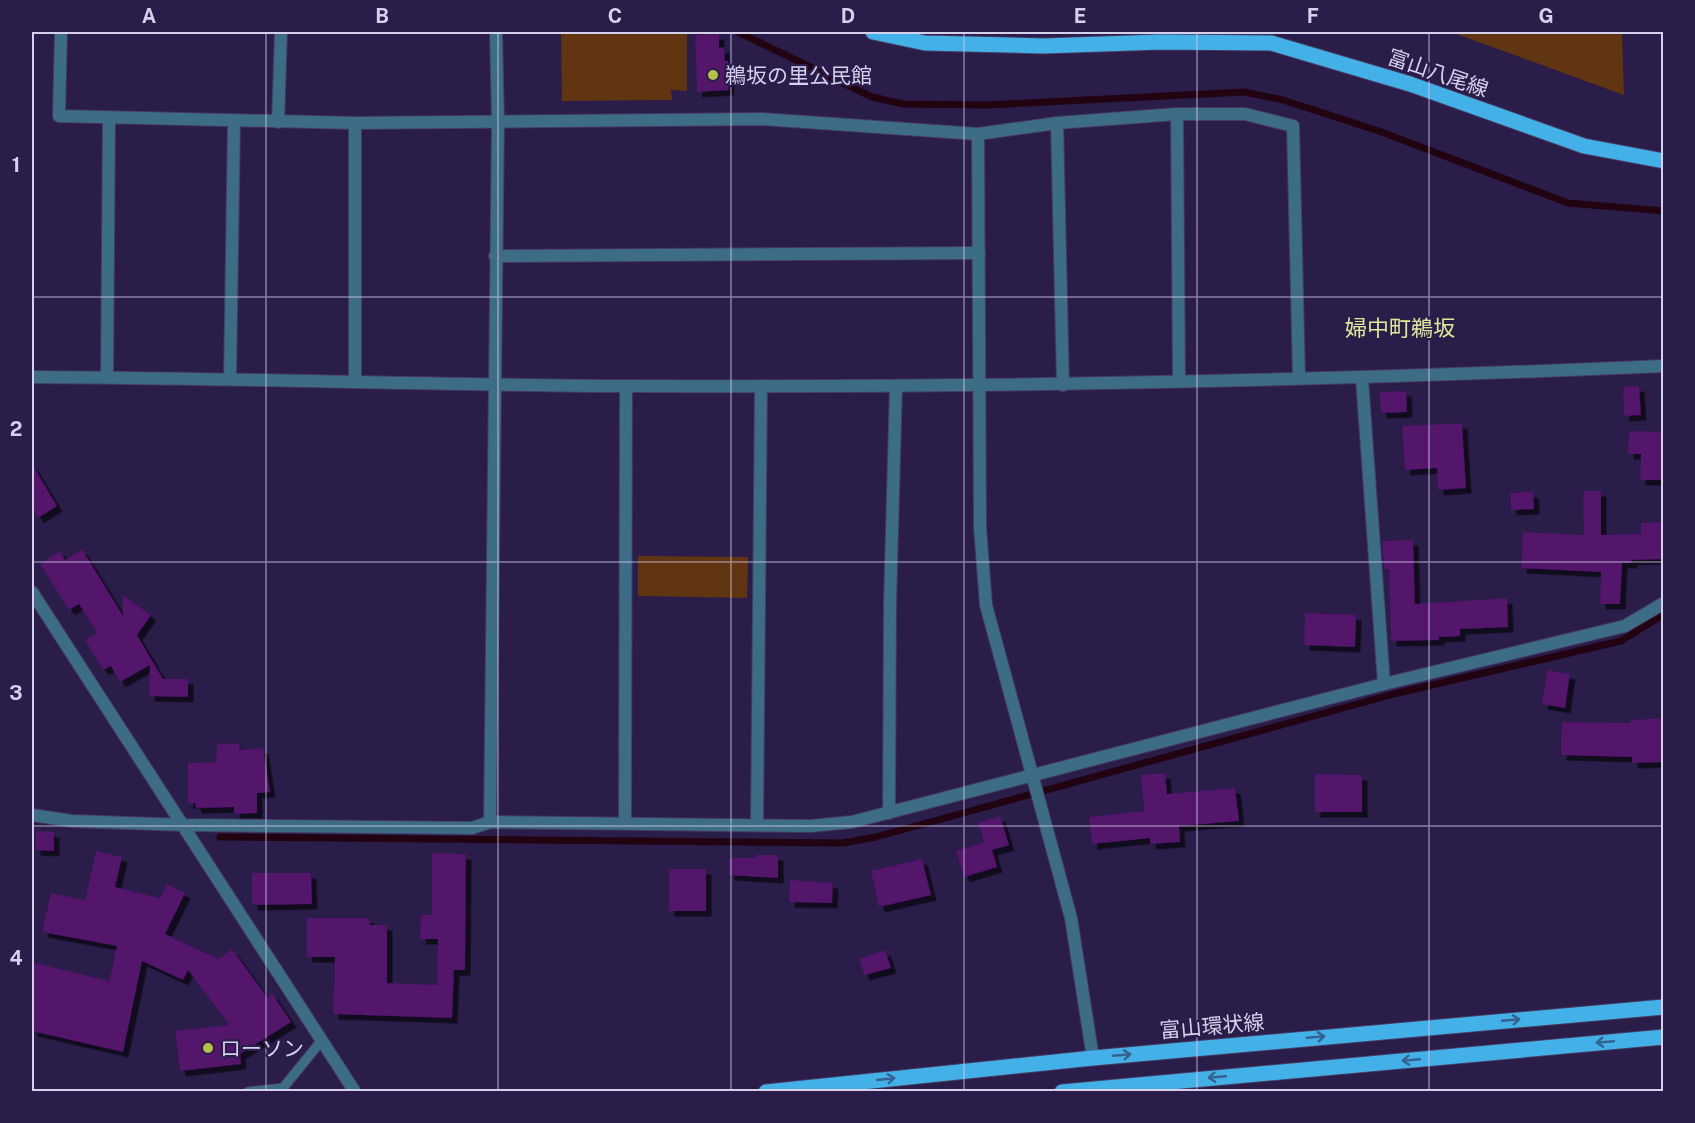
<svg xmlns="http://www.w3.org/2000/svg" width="1695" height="1123" font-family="'Public Sans','Noto Sans JP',sans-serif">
  <defs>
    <filter id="shadow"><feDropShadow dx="5.5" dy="5.5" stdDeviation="0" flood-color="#0009"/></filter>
  </defs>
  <rect width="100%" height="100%" fill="#2a1d49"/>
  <!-- green -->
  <g fill="#613412">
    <polygon points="561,32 687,32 687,91 671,90 672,100 562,101"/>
    <polygon points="1451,32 1622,32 1624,95"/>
    <polygon points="638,556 748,557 747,598 638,596"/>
  </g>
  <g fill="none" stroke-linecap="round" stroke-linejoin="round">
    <!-- stream -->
    <g stroke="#220312" stroke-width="7">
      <polyline points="738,32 872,97 903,104 987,105 1244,92 1283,100 1379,131 1568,203 1664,211"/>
      <polyline points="220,837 843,843 876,837 1394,694 1621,641 1664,614"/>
    </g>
  </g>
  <!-- building -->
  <g fill="#52126b" filter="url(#shadow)">
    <polygon points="719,34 719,48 724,47 725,61 728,61 729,90 697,92 695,35"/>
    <polygon points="1639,386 1641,415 1624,416 1623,387"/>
    <polygon points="1406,391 1407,412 1381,413 1379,392"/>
    <polygon points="1462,423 1466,488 1438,490 1437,468 1405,470 1402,426"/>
    <polygon points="1629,431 1664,432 1664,480 1640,480 1641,454 1628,454"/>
    <polygon points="32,464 57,506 38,518 32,507"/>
    <polygon points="1583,491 1601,491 1601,535 1641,534 1641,523 1664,522 1664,559 1631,560 1632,563 1622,563 1620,604 1600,604 1601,572 1521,568 1523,532 1584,535"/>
    <polygon points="1533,492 1534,509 1511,510 1510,493"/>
    <polygon points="1413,540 1415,604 1507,598 1508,627 1460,629 1460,636 1439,637 1439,640 1391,641 1389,569 1384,569 1382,541"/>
    <polygon points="82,549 123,616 123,595 151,615 137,635 163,679 188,679 188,697 149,696 150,665 120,682 111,666 103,670 85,640 97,633 79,604 69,610 40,564 60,551 65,560"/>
    <polygon points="1305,613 1356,615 1355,647 1304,645"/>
    <polygon points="1547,670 1570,674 1565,708 1542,704"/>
    <polygon points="1664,718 1664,762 1632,763 1632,757 1561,755 1562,722 1631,723 1630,720"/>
    <polygon points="217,743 240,744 239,750 263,748 270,792 257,793 257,813 234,814 234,807 196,808 195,803 188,803 188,763 216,762"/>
    <polygon points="1165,773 1167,794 1235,788 1239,821 1179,826 1180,842 1150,844 1150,838 1092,844 1089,817 1144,811 1141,775"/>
    <polygon points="1315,774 1362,775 1362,812 1315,812"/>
    <polygon points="1000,816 1009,845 992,850 997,867 964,877 956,851 984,842 978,823"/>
    <polygon points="36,831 54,832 54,851 35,850"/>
    <polygon points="96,851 122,857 115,887 160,898 167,884 185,893 165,934 218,959 232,949 267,997 272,993 291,1022 240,1054 241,1064 180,1071 175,1031 229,1025 188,970 183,980 142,961 123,1052 32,1031 32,962 109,981 117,946 42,932 51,893 85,900"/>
    <polygon points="432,853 466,854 465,970 454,970 452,1018 333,1014 335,957 307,957 307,918 369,918 370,925 387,925 387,983 437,985 438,939 420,939 421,915 432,915"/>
    <polygon points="756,855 778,855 778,878 729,875 729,858 756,858"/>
    <polygon points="922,859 931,895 879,907 871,871"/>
    <rect x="669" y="869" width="37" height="42"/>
    <polygon points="252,873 311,873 312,904 252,905"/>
    <polygon points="790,880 833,883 832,903 789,902"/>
    <polygon points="885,950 891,968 864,975 859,959"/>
  </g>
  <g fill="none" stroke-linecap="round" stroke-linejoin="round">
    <defs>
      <polyline id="service" points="248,1092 283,1088 322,1040"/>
      <g id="minor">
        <polyline points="61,32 59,116 355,123 762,119 978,134 1057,123 1177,114 1245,114 1293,126 1299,377"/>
        <polyline points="1177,114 1179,381"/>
        <polyline points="278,122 281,32"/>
        <polyline points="355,123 355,380"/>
        <polyline points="1057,123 1063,385"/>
        <polyline points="978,134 980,527 986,605 1071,918 1093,1058"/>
        <polyline points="495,256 979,253"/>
        <path d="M32 377C231 378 431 385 630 386 975 388 1319 381 1664 366"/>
        <polyline points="107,377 109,118"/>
        <polyline points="230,379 234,122"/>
        <polyline points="1362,379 1384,684"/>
        <polyline points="889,813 890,603 896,386"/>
        <polyline points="32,815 72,821 185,825 472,828 490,822 810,826 852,822 1384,684 1625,626 1664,603"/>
        <polyline points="490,822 498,121 496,32"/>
        <polyline points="625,823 626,386"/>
        <polyline points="757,825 761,386"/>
      </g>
      <polyline id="tertiary" points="32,592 355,1092"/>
      <g id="primary">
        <polyline points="873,32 925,43 1043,46 1161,42 1271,43 1410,84 1584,146 1664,161"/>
        <polyline points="766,1092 1093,1058 1664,1007"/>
        <polyline points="1062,1092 1664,1037"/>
      </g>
    </defs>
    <!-- service casing -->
    <use href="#service" stroke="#453a63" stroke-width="11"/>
    <!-- minor casing -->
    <use href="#minor" stroke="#453a63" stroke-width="14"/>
    <!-- tertiary casing -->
    <use href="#tertiary" stroke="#453a63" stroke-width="14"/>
    <!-- primary casing -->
    <use href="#primary" stroke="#453a63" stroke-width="17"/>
    <!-- service -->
    <use href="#service" stroke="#3d6c86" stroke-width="9"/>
    <!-- minor -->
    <use href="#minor" stroke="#3d6c86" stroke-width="12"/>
    <!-- tertiary -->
    <use href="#tertiary" stroke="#3d6c86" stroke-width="12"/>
    <!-- primary -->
    <use href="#primary" stroke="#43b1e7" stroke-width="15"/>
  </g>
  <!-- one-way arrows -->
  <defs><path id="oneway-shaft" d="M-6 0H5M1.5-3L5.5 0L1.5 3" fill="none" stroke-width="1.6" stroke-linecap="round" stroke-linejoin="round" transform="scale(1.5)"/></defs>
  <g stroke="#356090">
    <use href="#oneway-shaft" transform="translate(1511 1020) rotate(-5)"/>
    <use href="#oneway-shaft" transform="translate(1316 1037) rotate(-5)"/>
    <use href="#oneway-shaft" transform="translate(1605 1042) rotate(175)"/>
    <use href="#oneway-shaft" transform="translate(1122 1055) rotate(-5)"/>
    <use href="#oneway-shaft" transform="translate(1411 1060) rotate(175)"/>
    <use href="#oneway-shaft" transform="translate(1217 1077) rotate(175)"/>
    <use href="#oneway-shaft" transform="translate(886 1079) rotate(-6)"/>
  </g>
  <!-- grid -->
  <path fill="none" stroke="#d5d0ed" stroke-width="1.5" stroke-opacity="0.55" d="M266 32V1092M498 32V1092M731 32V1092M964 32V1092M1197 32V1092M1429 32V1092M32 297H1664M32 562H1664M32 826H1664"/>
  <!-- markers -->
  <g fill="#b7c148" stroke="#2a1d49" stroke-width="2">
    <circle cx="713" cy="75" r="6"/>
    <circle cx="208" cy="1048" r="6"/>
  </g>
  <g text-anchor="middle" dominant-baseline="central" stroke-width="4.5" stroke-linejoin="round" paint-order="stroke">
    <!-- street labels -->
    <g font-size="21" fill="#d5d0ed" stroke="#2a1d49">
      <text transform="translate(1438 73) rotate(19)">富山八尾線</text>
      <text transform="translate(1212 1026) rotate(-5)">富山環状線</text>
    </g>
    <!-- poi labels -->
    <g font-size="21" fill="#d5d0ed" stroke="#2a1d49" text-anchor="start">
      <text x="725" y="75">鵜坂の里公民館</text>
      <text x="220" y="1048">ローソン</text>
    </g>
    <!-- neighbourhood labels -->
    <g font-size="22" fill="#dee89a" stroke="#2a1d49">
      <text x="1400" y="328">婦中町鵜坂</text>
    </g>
  </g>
  <!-- border -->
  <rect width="1695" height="1123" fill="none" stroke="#2a1d49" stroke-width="66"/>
  <rect x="33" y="33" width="1629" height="1057" fill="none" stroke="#d5d0ed" stroke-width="2"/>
  <g font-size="20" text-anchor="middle" font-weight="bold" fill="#d5d0ed">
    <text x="149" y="23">A</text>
    <text x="382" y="23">B</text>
    <text x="615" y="23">C</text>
    <text x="848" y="23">D</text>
    <text x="1080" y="23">E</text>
    <text x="1313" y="23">F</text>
    <text x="1546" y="23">G</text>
    <text x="16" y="172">1</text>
    <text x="16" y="436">2</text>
    <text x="16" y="700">3</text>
    <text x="16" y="965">4</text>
  </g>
</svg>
